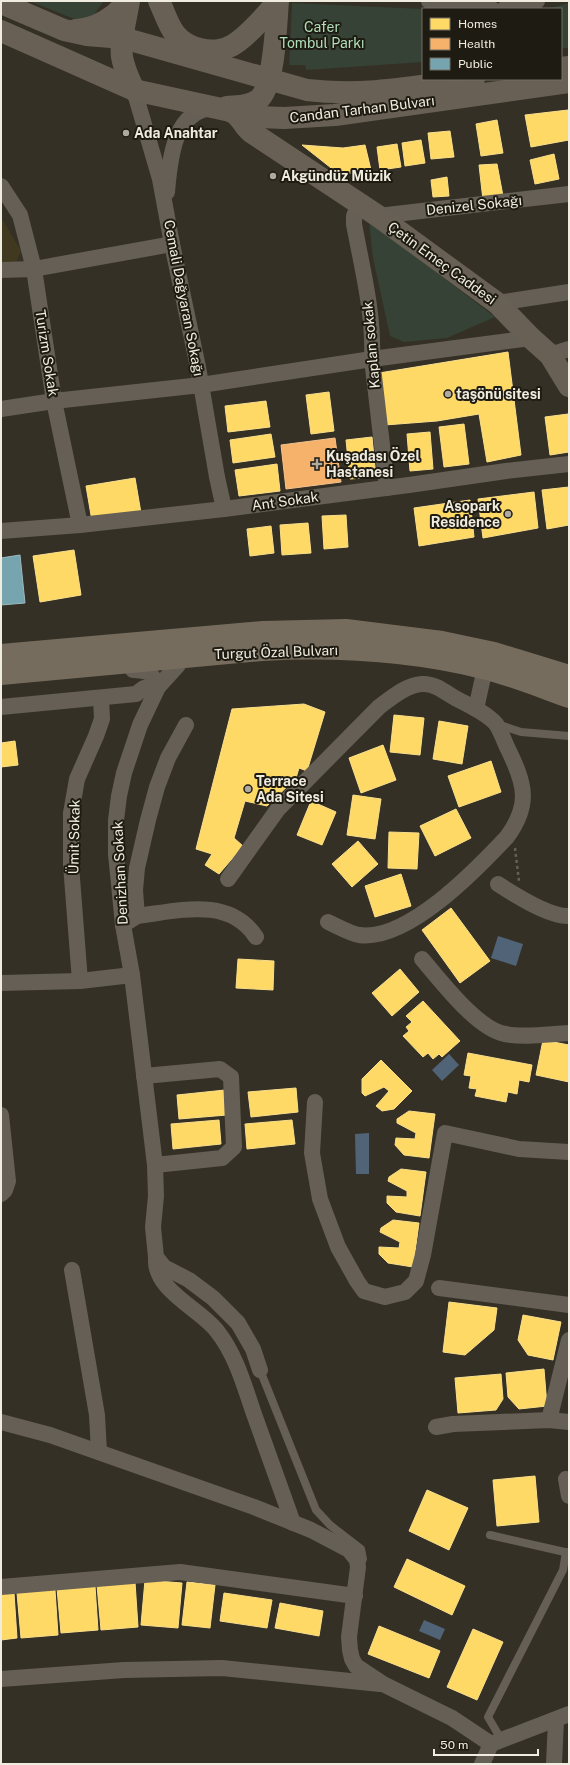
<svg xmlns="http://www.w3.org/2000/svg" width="570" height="1765" font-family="'Public Sans',sans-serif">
  <rect width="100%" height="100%" fill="#343025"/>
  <!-- built -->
  <polygon fill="#40381f" points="1,217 21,251 16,263 1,264"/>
  <!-- green -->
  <g fill="#354235">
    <polygon points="29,1 104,1 87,24"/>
    <polygon points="292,3 423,9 423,62 306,70 305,65 289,65"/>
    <polygon points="569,3 569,48 561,48 561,9 547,9"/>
    <polygon points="369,221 495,317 447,338 404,342 390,336 373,258"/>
  </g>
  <!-- water -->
  <g fill="#516376">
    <polygon points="498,936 523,944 516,966 491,958"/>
    <polygon points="449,1054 459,1065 442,1081 432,1070"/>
    <polygon points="369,1133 369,1174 356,1174 355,1134"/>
    <polygon points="424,1620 445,1629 440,1640 419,1631"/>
  </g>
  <!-- homes -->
  <g fill="#ffd966" stroke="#fadf8b">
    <polygon points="568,110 569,140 531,147 525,115"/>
    <polygon points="497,120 503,153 481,156 476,124"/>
    <polygon points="450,131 454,157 431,159 428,133"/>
    <polygon points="421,140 425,163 405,166 402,143"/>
    <polygon points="397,144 401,167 380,170 377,147"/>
    <polygon points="302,145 343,148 365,145 371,170 340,175"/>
    <polygon points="554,154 559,179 535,184 530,160"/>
    <polygon points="497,164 503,196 483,200 479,165"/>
    <polygon points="447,177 449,196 433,197 431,180"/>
    <polygon points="508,352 521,455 487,462 479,414 437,421 385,425 379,373"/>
    <polygon points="329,392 334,431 311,434 306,395"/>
    <polygon points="266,401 270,427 228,432 225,406"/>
    <polygon points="568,414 569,452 550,455 545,417"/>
    <polygon points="464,424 469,464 444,467 439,427"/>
    <polygon points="430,432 433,469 410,471 407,434"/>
    <polygon points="271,434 275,457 233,463 230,440"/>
    <polygon points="372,437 376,477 350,479 346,440"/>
    <polygon points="277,464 280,491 239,496 235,470"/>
    <polygon points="135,478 141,513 92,521 86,486"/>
    <polygon points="569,487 569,525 547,529 542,490"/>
    <polygon points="534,492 538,528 483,538 478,499"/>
    <polygon points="470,500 474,537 419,546 414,508"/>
    <polygon points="346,515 348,547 324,549 322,516"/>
    <polygon points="308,523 311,553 282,555 280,525"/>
    <polygon points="271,526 274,553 250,556 247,529"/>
    <polygon points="74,550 81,595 40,602 33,556"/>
    <polygon points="304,704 325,712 307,771 299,768 296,778 267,806 245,801 234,838 243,846 219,874 205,865 212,854 196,849 232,709"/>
    <polygon points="394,715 424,718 420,755 390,752"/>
    <polygon points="439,721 468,726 462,764 433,759"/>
    <polygon points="15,741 18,765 1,767 1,743"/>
    <polygon points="383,745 396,780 361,793 349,758"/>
    <polygon points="491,761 501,792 459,807 448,776"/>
    <polygon points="353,795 381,799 375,839 347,835"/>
    <polygon points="311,801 336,812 322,845 297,835"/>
    <polygon points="456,809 471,838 435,856 420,826"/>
    <polygon points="389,832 419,833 417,869 388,868"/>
    <polygon points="358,841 378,864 352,887 332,864"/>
    <polygon points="401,874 411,906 375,917 365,886"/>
    <polygon points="451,908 490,961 460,983 422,930"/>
    <polygon points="238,959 274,961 273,990 236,988"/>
    <polygon points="400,969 419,992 392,1016 372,993"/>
    <polygon points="423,1001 460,1041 442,1057 439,1054 433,1059 428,1053 423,1057 403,1036 409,1031 406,1027 412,1022 406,1016"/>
    <polygon points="543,1040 569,1045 569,1082 536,1075"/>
    <polygon points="468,1053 532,1065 529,1082 519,1080 517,1094 508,1092 506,1102 475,1096 477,1089 469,1088 471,1076 464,1075"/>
    <polygon points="381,1060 412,1091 394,1109 382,1111 376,1106 389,1091 384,1087 365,1096 362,1093 362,1079"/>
    <polygon points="296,1088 298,1112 251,1117 248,1092"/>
    <polygon points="225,1090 227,1115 179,1119 177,1095"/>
    <polygon points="409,1111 435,1114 429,1158 404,1155 395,1145 396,1138 415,1139 416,1133 397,1123 397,1119"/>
    <polygon points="219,1120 221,1144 173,1149 171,1124"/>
    <polygon points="292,1120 295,1144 247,1149 245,1124"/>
    <polygon points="401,1169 426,1172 420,1216 396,1212 387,1203 387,1196 407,1197 407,1191 388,1181 389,1177"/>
    <polygon points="393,1220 419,1223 413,1267 388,1263 379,1254 379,1247 399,1248 400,1242 380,1232 381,1228"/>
    <polygon points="449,1302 497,1308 494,1330 465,1355 443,1352"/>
    <polygon points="523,1315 561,1322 553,1360 528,1355 518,1340"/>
    <polygon points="544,1369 547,1406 519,1409 508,1397 506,1373"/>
    <polygon points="501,1374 503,1399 496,1410 458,1413 455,1378"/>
    <polygon points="535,1476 539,1522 497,1526 493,1480"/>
    <polygon points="427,1490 468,1508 449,1550 409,1531"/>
    <polygon points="407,1559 465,1586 452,1615 394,1587"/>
    <polygon points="145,1580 182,1583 178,1628 141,1625"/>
    <polygon points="135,1582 138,1627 101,1630 97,1585"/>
    <polygon points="187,1582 215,1585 210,1628 182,1625"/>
    <polygon points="95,1586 98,1630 61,1633 57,1588"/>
    <polygon points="55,1590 58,1635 21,1638 17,1593"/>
    <polygon points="14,1593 17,1638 1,1640 1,1594"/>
    <polygon points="224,1593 272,1600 267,1628 220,1621"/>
    <polygon points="280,1603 323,1611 319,1636 275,1628"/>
    <polygon points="379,1626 440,1651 429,1678 368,1654"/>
    <polygon points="473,1629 503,1642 477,1700 447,1687"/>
  </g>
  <!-- health -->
  <polygon fill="#f6b26b" stroke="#f4c38e" points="335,438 341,482 286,489 281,445"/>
  <!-- public -->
  <polygon fill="#76a5af" stroke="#9bbabe" points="20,555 25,603 1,605 1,558"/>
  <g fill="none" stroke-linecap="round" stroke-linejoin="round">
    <!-- path -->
    <polyline stroke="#656058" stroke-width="2.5" stroke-dasharray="3 3" stroke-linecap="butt" points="515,848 519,881"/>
    <!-- lane -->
    <g stroke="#655f56" stroke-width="8">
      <polyline points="497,724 521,732 569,736"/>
      <polyline points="260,1370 316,1510 330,1525 361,1549 363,1559 360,1565"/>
      <polyline points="490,1535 569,1553"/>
      <polyline points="501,1739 488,1717 563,1570 566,1552"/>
    </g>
    <!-- street -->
    <g stroke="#655f56" stroke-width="16">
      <polyline points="429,1 492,9"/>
      <polyline points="504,9 537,1"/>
      <polyline points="134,90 160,179 172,244 198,367 217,477 224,509"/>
      <polyline points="1,186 20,215 34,269 54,401 80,525"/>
      <path d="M167 192C170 160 173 110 214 108"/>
      <path d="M359 203 354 216V224C362 268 374 313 372 359L387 488"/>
      <polyline points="378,216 569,194"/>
      <polyline points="1,270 34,269 172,244"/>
      <polyline points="497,303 569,292"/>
      <polyline points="550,355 569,349"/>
      <polyline points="1,409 54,401 201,385 372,359 531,338"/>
      <polyline points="1,531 80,525 224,509 409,485 506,471 569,464"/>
      <polyline points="178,665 158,687 140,725 124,773 119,796 116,820 116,854 123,925 132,975 155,1165 156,1196 153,1227 156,1257 164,1267 189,1280 213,1298 238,1323 253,1349 260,1370"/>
      <path d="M133 670C149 671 152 672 158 687"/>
      <polyline points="1,707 136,694 144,688 158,687"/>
      <polyline points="476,709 485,668"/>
      <path d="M228 879 278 809 379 707C391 698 406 685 422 684 434 683 445 692 455 698 467 704 488 714 496 724 501 731 504 741 508 749 525 784 531 804 507 837 476 870 407 942 359 935 349 933 337 926 328 922"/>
      <path d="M498 884C515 895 549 917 569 916"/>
      <path d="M137 916C178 911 229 896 256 937"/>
      <polyline points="123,925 137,916 135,890 137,868 148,820 157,787 168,758 186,725"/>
      <path d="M422 959C441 981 477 1029 505 1034 525 1038 548 1034 569 1033"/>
      <polyline points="80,981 71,865 71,813 77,779 96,736 102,719 101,698"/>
      <polyline points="1,983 80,981 132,975"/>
      <polyline points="144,1076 220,1069 231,1077 234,1147 222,1158 155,1165"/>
      <polyline points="315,1102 312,1153 320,1199 338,1247 357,1281 364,1291 385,1297 405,1292 416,1281 423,1255 445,1133 519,1149 569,1152"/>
      <polyline points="1,1115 8,1181 5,1190 1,1194"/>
      <path d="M156 1259C154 1290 200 1309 217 1331 236 1355 244 1385 254 1414 267 1450 280 1487 293 1523"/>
      <polyline points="72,1270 97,1415 99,1452"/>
      <polyline points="439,1288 569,1305"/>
      <polyline points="549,1420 569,1340"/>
      <polyline points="1,1422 50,1435 254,1507 311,1530 349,1550 357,1560 358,1567 349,1637 350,1650 352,1659 356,1666 383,1684 452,1718 491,1744 569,1714"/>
      <polyline points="436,1427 453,1424 549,1420 569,1422"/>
      <polyline points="566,1479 569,1496"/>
      <polyline points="1,1587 180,1572 355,1596"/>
      <polyline points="1,1679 124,1670 222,1668 380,1684"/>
      <polyline points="482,1764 491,1744"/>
      <polyline points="554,1764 556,1720"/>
    </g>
    <!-- secondary -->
    <g stroke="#686055" stroke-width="22">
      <path d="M129 1C126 19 120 39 122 57 124 69 129 79 134 90"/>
      <path d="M159 1C164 11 168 25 175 34 188 50 213 55 231 46 246 38 267 14 278 1"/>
      <path d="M1 3 64 30 87 35 123 38 307 90C364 97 418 86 474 79"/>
      <path d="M76 30C96 29 116 17 127 1"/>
      <polyline points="1,31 134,90 258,117 284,118 335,115 569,82"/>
      <polyline points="561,68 569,67"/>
      <path d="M227 107C237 106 249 107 258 100 275 87 276 23 278 1"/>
      <path d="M232 112C241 116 243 126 251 132L378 216 497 303 531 338 550 355 569 386"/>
    </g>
    <!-- highway -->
    <g stroke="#756c5d" stroke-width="22">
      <polyline points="1,655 263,632 346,630 442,642 494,653 569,676"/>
      <path d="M1 674 262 650C336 646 410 650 483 668 512 675 541 687 569 697"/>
    </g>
  </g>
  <!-- markers -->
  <g fill="#aeaa9f" stroke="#1e1b12" stroke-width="1.5">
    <circle cx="126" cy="133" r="4"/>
    <circle cx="273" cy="176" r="4"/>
    <circle cx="448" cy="394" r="4"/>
    <path d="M315 458h4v4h4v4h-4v4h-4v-4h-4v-4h4z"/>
    <circle cx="508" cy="514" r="4"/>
    <circle cx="248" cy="789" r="4"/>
  </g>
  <g text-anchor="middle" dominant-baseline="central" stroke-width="4" stroke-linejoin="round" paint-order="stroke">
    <!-- park labels -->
    <g font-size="14" fill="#b0dfb8" stroke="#1e1b12">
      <text x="322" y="27">Cafer<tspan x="322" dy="16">Tombul Parkı</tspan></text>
    </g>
    <!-- street labels -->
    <g font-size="14" fill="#f0ece0" stroke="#1e1b12">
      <text transform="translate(362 109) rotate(-7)">Candan Tarhan Bulvarı</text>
      <text transform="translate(474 205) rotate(-6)">Denizel Sokağı</text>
      <text transform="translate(442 263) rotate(36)">Çetin Emeç Caddesi</text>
      <text transform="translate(184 298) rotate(79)">Cemali Dağyaran Sokağı</text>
      <text transform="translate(371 345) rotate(-95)">Kaplan sokak</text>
      <text transform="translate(47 353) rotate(81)">Turizm Sokak</text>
      <text transform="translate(285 501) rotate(-8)">Ant Sokak</text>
      <text transform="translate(276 652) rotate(-2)">Turgut Özal Bulvarı</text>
      <text transform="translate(74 837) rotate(-89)">Ümit Sokak</text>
      <text transform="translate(120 873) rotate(-93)">Denizhan Sokak</text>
    </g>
    <!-- poi labels -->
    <g font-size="14" font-weight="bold" fill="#f0ece0" stroke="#1e1b12" text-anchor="start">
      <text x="134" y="133">Ada Anahtar</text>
      <text x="281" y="176">Akgündüz Müzik</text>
      <text x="456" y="394">taşönü sitesi</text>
      <text x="326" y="456">Kuşadası Özel<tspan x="326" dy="16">Hastanesi</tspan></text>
      <text x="500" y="506" text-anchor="end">Asopark<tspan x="500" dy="16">Residence</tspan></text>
      <text x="256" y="781">Terrace<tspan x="256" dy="16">Ada Sitesi</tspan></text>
    </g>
  </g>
  <!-- border -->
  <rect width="570" height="1765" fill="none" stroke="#f0ece0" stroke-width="4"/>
  <!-- legend -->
  <rect x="422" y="8" width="140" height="72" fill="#1e1b12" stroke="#726f64"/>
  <rect x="430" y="18" width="20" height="12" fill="#ffd966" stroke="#726f64"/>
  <text x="458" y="28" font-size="12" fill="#f0ece0">Homes</text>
  <rect x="430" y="38" width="20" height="12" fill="#f6b26b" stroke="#726f64"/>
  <text x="458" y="48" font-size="12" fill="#f0ece0">Health</text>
  <rect x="430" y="58" width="20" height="12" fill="#76a5af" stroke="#726f64"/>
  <text x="458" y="68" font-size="12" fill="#f0ece0">Public</text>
  <!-- scale -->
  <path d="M434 1749v6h104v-6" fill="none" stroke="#f0ece0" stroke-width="2"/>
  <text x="440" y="1749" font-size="12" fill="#f0ece0" stroke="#1e1b12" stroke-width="3" paint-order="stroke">50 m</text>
</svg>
